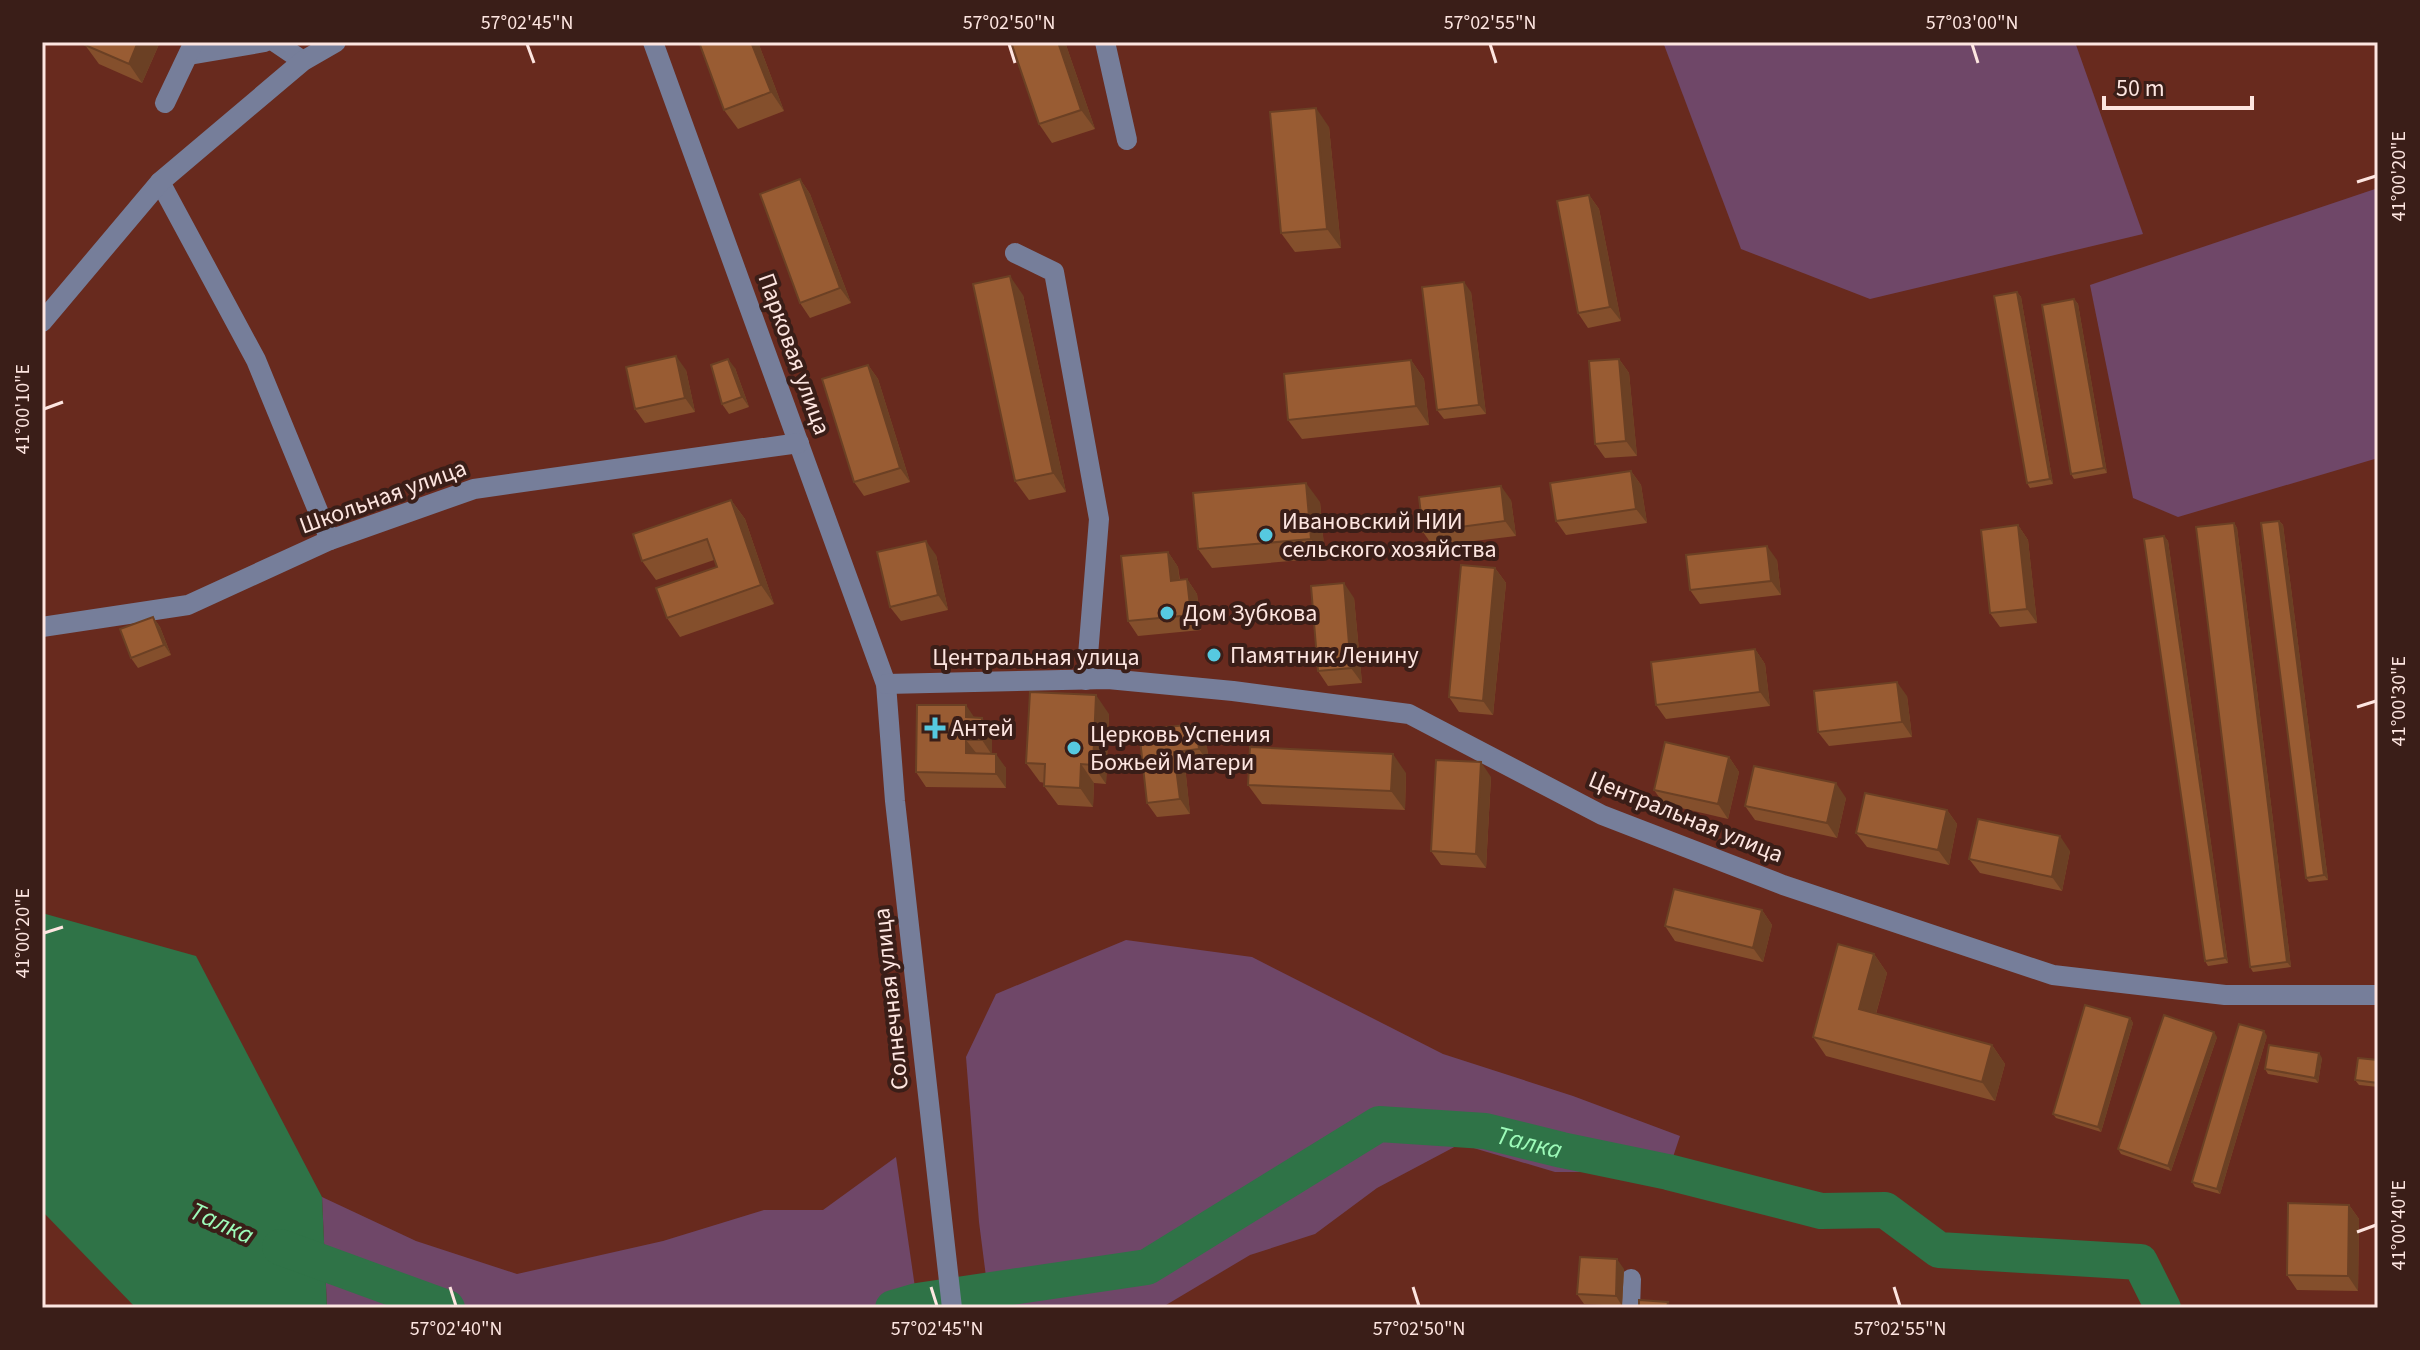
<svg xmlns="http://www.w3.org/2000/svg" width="2420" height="1350" font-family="'Source Sans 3',sans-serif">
  <rect width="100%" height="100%" fill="#682a1e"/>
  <!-- green -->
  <g fill="#6f4768">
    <polygon points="1663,42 2075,42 2143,234 1870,299 1741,249"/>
    <polygon points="2378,188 2378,458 2178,517 2133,498 2090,285"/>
    <polygon points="1126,940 1252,957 1443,1054 1573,1096 1680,1136 1668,1172 1555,1172 1460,1144 1377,1188 1315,1234 1250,1255 1161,1308 990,1308 979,1222 966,1057 996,994"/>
    <polygon points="896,1157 918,1308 327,1308 322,1197 416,1241 517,1274 663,1241 764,1210 823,1210"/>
  </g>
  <!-- water -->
  <polygon fill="#2f7347" points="42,913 196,956 322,1197 327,1308 136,1308 42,1211"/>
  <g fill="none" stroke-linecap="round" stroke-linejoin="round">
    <!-- river -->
    <g stroke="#2f7347" stroke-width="36">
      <polyline points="280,1247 447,1308"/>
      <path id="s1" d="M893 1308 917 1301 1147 1267 1379 1124 1485 1131 1562 1150 1668 1172 1821 1211 1885 1210 1939 1250 2140 1262 2163 1308"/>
    </g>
    <!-- minor -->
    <g stroke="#767e9a" stroke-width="20">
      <polyline points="275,42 303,61"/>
      <polyline points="653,42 886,684 895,801 952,1308"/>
      <polyline points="1105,42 1127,140"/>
      <polyline points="189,55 265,42"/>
      <polyline points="165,103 194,42"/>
      <polyline points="160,182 256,360 330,540"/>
      <polyline points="1015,253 1054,272 1099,519 1086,680"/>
      <polyline points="42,322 160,182 303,61 336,42"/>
      <polyline points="42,627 188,605 330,540 474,489 799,443"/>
      <polyline points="886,684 1108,679 1233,691 1409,714 1602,815 1783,885 2053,975 2225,995 2378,995"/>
      <polyline points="1630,1308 1631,1279"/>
    </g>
  </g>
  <!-- wall -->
  <g fill="#844f2c">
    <polygon points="87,42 160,42 142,83 99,64 85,45"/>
    <polygon points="699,42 758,42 784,111 738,129 724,110"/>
    <polygon points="1011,42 1065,42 1095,129 1052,143 1039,124"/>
    <polygon points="1329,127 1341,248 1295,252 1281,233"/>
    <polygon points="800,179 810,194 851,303 810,318 800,303"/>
    <polygon points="1589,195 1599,209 1621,321 1588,328 1578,313"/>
    <polygon points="1471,292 1486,414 1444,419 1437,410"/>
    <polygon points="2017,292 2021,297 2053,484 2030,488 2027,483"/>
    <polygon points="1023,295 1066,492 1029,500 1015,481"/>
    <polygon points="2074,299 2078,304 2107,473 2074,479 2071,474"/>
    <polygon points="1619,359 1629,373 1637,456 1605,458 1595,444"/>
    <polygon points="1411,360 1424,379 1429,425 1302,439 1288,420"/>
    <polygon points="868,365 878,379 910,482 864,496 854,482"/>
    <polygon points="735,368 749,407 729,414 722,404"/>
    <polygon points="686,370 695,412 645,423 635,409"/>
    <polygon points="1631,471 1641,485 1647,523 1566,535 1556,521"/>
    <polygon points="731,500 745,519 774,604 680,637 667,618 717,567 714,560 656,580 642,561"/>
    <polygon points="1511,500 1516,536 1433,546 1423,532"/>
    <polygon points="1320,502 1325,558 1212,568 1198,549"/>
    <polygon points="2279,521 2283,525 2328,880 2309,882 2306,878"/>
    <polygon points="2234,523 2237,528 2291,967 2253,972 2250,967"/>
    <polygon points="2018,525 2028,540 2037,623 2000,627 1990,613"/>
    <polygon points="2164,536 2168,541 2228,963 2208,966 2205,961"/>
    <polygon points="1168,552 1178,567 1180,580 1187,579 1197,594 1201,630 1138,636 1128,621"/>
    <polygon points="936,555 948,610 901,621 890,607"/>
    <polygon points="1777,560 1781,595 1700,604 1690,590"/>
    <polygon points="1495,568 1506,583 1493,715 1459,712 1449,697"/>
    <polygon points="1354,598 1362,683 1328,686 1318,671"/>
    <polygon points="153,617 160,627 171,655 138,668 131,658"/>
    <polygon points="1755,649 1765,664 1770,706 1666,719 1656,705"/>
    <polygon points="1907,696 1912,737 1829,746 1818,732"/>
    <polygon points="1109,714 1106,784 1094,783 1093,807 1058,805 1044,786 1045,783 1040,782 1026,763"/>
    <polygon points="975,717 982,718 992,732 992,754 1006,768 1006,788 926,787 916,772"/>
    <polygon points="1196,724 1206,739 1209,764 1185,766 1190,814 1157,817 1147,803 1139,730"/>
    <polygon points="1729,757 1739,772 1728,819 1664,804 1654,790"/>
    <polygon points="1406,773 1405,810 1262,804 1248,785"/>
    <polygon points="1491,777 1486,868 1441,865 1431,851"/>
    <polygon points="1846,798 1837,838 1755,820 1745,806"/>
    <polygon points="1947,810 1957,824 1949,865 1867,847 1856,833"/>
    <polygon points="2070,851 2062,891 1980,873 1969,859"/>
    <polygon points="1762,910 1772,925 1763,962 1675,941 1665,926"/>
    <polygon points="1874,954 1887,973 1876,1014 1992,1045 2005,1064 1995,1101 1826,1056 1813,1037"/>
    <polygon points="2130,1018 2133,1023 2101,1132 2056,1118 2053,1114"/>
    <polygon points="2267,1036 2220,1194 2195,1187 2192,1182"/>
    <polygon points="2217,1037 2171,1171 2121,1154 2118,1149"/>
    <polygon points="2322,1058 2318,1083 2268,1074 2265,1069"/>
    <polygon points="2378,1060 2378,1087 2359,1085 2355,1080"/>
    <polygon points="2349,1205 2359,1219 2358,1291 2297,1290 2287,1275"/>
    <polygon points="1624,1269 1622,1306 1584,1304 1577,1294"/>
  </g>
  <!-- shaded-wall -->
  <g fill="#6b4024">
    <polygon points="138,42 160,42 142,83 129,64"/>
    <polygon points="751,42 758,42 784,111 771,92"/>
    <polygon points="1058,42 1065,42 1095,129 1081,110"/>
    <polygon points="1316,108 1329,127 1341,248 1327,229"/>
    <polygon points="800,179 810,194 851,303 840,288"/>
    <polygon points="1589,195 1599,209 1621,321 1610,307"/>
    <polygon points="1010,276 1023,295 1066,492 1053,473"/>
    <polygon points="1464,282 1471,292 1486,414 1479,405"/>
    <polygon points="2017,292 2021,297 2053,484 2050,479"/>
    <polygon points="2074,299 2078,304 2107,473 2104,468"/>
    <polygon points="676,356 686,370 695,412 685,398"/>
    <polygon points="728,359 735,368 749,407 742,397"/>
    <polygon points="1619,359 1629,373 1637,456 1626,441"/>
    <polygon points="1411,360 1424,379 1429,425 1416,406"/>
    <polygon points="868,365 878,379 910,482 900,468"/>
    <polygon points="1631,471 1641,485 1647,523 1636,509"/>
    <polygon points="1306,483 1320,502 1325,558 1311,539"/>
    <polygon points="1501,486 1511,500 1516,536 1505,521"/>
    <polygon points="731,500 745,519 774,604 761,585"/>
    <polygon points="2279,521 2283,525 2328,880 2324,875"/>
    <polygon points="2234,523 2237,528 2291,967 2287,962"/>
    <polygon points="2018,525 2028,540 2037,623 2027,609"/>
    <polygon points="2164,536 2168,541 2228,963 2225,958"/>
    <polygon points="926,541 936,555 948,610 938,595"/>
    <polygon points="1767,546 1777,560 1781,595 1771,581"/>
    <polygon points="1168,552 1178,567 1181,595 1171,581"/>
    <polygon points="1495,568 1506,583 1493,715 1483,701"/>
    <polygon points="1187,579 1197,594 1201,630 1191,615"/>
    <polygon points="1344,583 1354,598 1362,683 1351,668"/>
    <polygon points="153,617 160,627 171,655 164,645"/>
    <polygon points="1755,649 1765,664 1770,706 1760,692"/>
    <polygon points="1897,682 1907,696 1912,737 1902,722"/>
    <polygon points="1096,695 1109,714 1106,784 1093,765"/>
    <polygon points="966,705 976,720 966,717"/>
    <polygon points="982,718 992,732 992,755 982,740"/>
    <polygon points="1196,724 1206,739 1209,764 1199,749"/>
    <polygon points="966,740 977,754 966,753"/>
    <polygon points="1174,752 1185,766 1190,814 1180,799"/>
    <polygon points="996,754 1006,768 1006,788 996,774"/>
    <polygon points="1393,754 1406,773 1405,810 1391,791"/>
    <polygon points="1729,757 1739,772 1728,819 1718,804"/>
    <polygon points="1481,762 1491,777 1486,868 1476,854"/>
    <polygon points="1081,764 1094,783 1093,807 1080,788"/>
    <polygon points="1836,783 1846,798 1837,838 1827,823"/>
    <polygon points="1947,810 1957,824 1949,865 1938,850"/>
    <polygon points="2060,836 2070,851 2062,891 2052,877"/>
    <polygon points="1762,910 1772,925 1763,962 1753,948"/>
    <polygon points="1874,954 1887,973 1872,1028 1859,1009"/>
    <polygon points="2130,1018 2133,1023 2101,1132 2098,1127"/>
    <polygon points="2264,1031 2267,1036 2220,1194 2217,1189"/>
    <polygon points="2214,1032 2217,1037 2171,1171 2168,1166"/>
    <polygon points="1992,1045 2005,1064 1995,1101 1982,1082"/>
    <polygon points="2319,1053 2322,1058 2318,1083 2315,1078"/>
    <polygon points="2349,1205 2359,1219 2358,1291 2348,1276"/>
    <polygon points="1617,1259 1624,1269 1622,1306 1616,1296"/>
  </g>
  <!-- building -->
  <g fill="#995c33" stroke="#6b4024" stroke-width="2">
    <polygon points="87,42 138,42 129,64 85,45"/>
    <polygon points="699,42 751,42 771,92 724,110"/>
    <polygon points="1011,42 1058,42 1081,110 1039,124"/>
    <polygon points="1316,108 1327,229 1281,233 1270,112"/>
    <polygon points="800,179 840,288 800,303 760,194"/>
    <polygon points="1589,195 1610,307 1578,313 1557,201"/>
    <polygon points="1010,276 1053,473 1015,481 973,284"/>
    <polygon points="1464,282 1479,405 1437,410 1422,287"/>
    <polygon points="2017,292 2050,479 2027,483 1994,296"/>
    <polygon points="2074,299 2104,468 2071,474 2042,305"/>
    <polygon points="676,356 685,398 635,409 626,367"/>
    <polygon points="728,359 742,397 722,404 711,365"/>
    <polygon points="1619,359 1626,441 1595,444 1589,361"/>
    <polygon points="1411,360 1416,406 1288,420 1284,374"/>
    <polygon points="868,365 900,468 854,482 822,379"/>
    <polygon points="1631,471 1636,509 1556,521 1550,483"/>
    <polygon points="1306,483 1311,539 1198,549 1193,493"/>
    <polygon points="1501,486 1505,521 1423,532 1419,497"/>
    <polygon points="731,500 761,585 667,618 656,588 717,567 707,539 642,561 633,534"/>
    <polygon points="2279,521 2324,875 2306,878 2261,523"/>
    <polygon points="2234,523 2287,962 2250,967 2196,527"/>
    <polygon points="2018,525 2027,609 1990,613 1981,530"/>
    <polygon points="2164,536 2225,958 2205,961 2144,539"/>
    <polygon points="926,541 938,595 890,607 877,552"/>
    <polygon points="1767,546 1771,581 1690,590 1686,555"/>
    <polygon points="1168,552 1171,581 1187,579 1191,615 1128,621 1121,556"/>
    <polygon points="1461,565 1495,568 1483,701 1449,697"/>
    <polygon points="1344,583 1351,668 1318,671 1311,586"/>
    <polygon points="153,617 164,645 131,658 120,629"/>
    <polygon points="1755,649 1760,692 1656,705 1651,662"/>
    <polygon points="1897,682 1902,722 1818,732 1814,691"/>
    <polygon points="1030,692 1096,695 1093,765 1081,764 1080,788 1044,786 1045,764 1026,763"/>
    <polygon points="917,705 966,705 966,717 982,718 982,740 966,740 966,753 996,754 996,774 916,772"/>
    <polygon points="1196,724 1199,749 1174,752 1180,799 1147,803 1139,730"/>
    <polygon points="1665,742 1729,757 1718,804 1654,790"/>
    <polygon points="1250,747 1393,754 1391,791 1248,785"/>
    <polygon points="1436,760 1481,762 1476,854 1431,851"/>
    <polygon points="1754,766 1836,783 1827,823 1745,806"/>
    <polygon points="1865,793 1947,810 1938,850 1856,833"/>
    <polygon points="1978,819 2060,836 2052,877 1969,859"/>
    <polygon points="1674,889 1762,910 1753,948 1665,926"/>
    <polygon points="1838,944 1874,954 1859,1009 1992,1045 1982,1082 1813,1037"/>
    <polygon points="2085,1005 2130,1018 2098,1127 2053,1114"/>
    <polygon points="2164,1015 2214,1032 2168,1166 2118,1149"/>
    <polygon points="2239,1024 2264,1031 2217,1189 2192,1182"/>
    <polygon points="2269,1045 2319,1053 2315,1078 2265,1069"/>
    <polygon points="2358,1058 2378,1060 2378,1083 2355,1080"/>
    <polygon points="2288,1203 2349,1205 2348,1276 2287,1275"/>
    <polygon points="1580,1257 1617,1259 1616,1296 1577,1294"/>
    <polygon points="1639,1300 1668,1302 1667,1308 1639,1308"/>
  </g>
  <!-- ticks -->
  <path fill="none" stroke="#fde5e0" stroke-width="3" d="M527 44 534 63M1009 44 1015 63M1490 44 1496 63M1972 44 1978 63M2357 182 2376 176M44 409 63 402M2357 707 2376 701M44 933 63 927M2357 1232 2376 1225M450 1287 456 1306M931 1287 937 1306M1413 1287 1419 1306M1894 1287 1900 1306"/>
  <!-- markers -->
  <g fill="#56c9e0" stroke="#3a1e18" stroke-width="3">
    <circle cx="1266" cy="535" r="8"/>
    <circle cx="1167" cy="613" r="8"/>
    <circle cx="1214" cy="655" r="8"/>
    <path d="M931 716h8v8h8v8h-8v8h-8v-8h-8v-8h8z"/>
    <circle cx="1074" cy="748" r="8"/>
  </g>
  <g text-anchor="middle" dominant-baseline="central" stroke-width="8" stroke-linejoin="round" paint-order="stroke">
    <!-- street labels -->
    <g font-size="24" fill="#fde5e0" stroke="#3a1e18">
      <text transform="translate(794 354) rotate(70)">Парковая улица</text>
      <text transform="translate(383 497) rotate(-20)">Школьная улица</text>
      <text x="1036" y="657">Центральная улица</text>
      <text transform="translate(1686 817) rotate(22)">Центральная улица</text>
      <text transform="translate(891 999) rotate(-96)">Солнечная улица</text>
    </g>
    <!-- poi labels -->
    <g font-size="24" fill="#fde5e0" stroke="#3a1e18" text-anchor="start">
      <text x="1282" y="521">Ивановский НИИ<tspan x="1282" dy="28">сельского хозяйства</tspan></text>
      <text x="1183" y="613">Дом Зубкова</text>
      <text x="1230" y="655">Памятник Ленину</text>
      <text x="951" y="728">Антей</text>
      <text x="1090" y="734">Церковь Успения<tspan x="1090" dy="28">Божьей Матери</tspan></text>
    </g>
    <!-- water labels -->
    <g font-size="26" font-style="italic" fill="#9dfbb9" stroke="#3a1e18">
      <text stroke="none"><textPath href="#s1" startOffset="682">Талка</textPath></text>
      <text transform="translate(222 1223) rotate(24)">Талка</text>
    </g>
  </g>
  <!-- border -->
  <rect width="2420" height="1350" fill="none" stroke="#3a1e18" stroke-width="88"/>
  <!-- scale -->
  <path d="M2104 96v12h148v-12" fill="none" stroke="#fde5e0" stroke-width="4"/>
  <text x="2116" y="96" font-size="24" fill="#fde5e0" stroke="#3a1e18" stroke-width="6" paint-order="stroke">50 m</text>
  <rect x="44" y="44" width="2332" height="1262" fill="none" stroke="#fde5e0" stroke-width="3"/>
  <g font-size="20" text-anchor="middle" fill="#fde5e0">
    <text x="527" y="29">57°02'45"N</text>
    <text x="1009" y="29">57°02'50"N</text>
    <text x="1490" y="29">57°02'55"N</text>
    <text x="1972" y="29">57°03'00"N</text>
    <text transform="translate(2398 176) rotate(-90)" y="7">41°00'20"E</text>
    <text transform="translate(22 409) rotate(-90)" y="7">41°00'10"E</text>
    <text transform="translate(2398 701) rotate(-90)" y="7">41°00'30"E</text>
    <text transform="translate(22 933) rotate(-90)" y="7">41°00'20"E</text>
    <text transform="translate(2398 1225) rotate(-90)" y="7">41°00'40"E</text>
    <text x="456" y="1335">57°02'40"N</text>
    <text x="937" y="1335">57°02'45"N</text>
    <text x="1419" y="1335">57°02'50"N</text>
    <text x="1900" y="1335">57°02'55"N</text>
  </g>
</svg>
